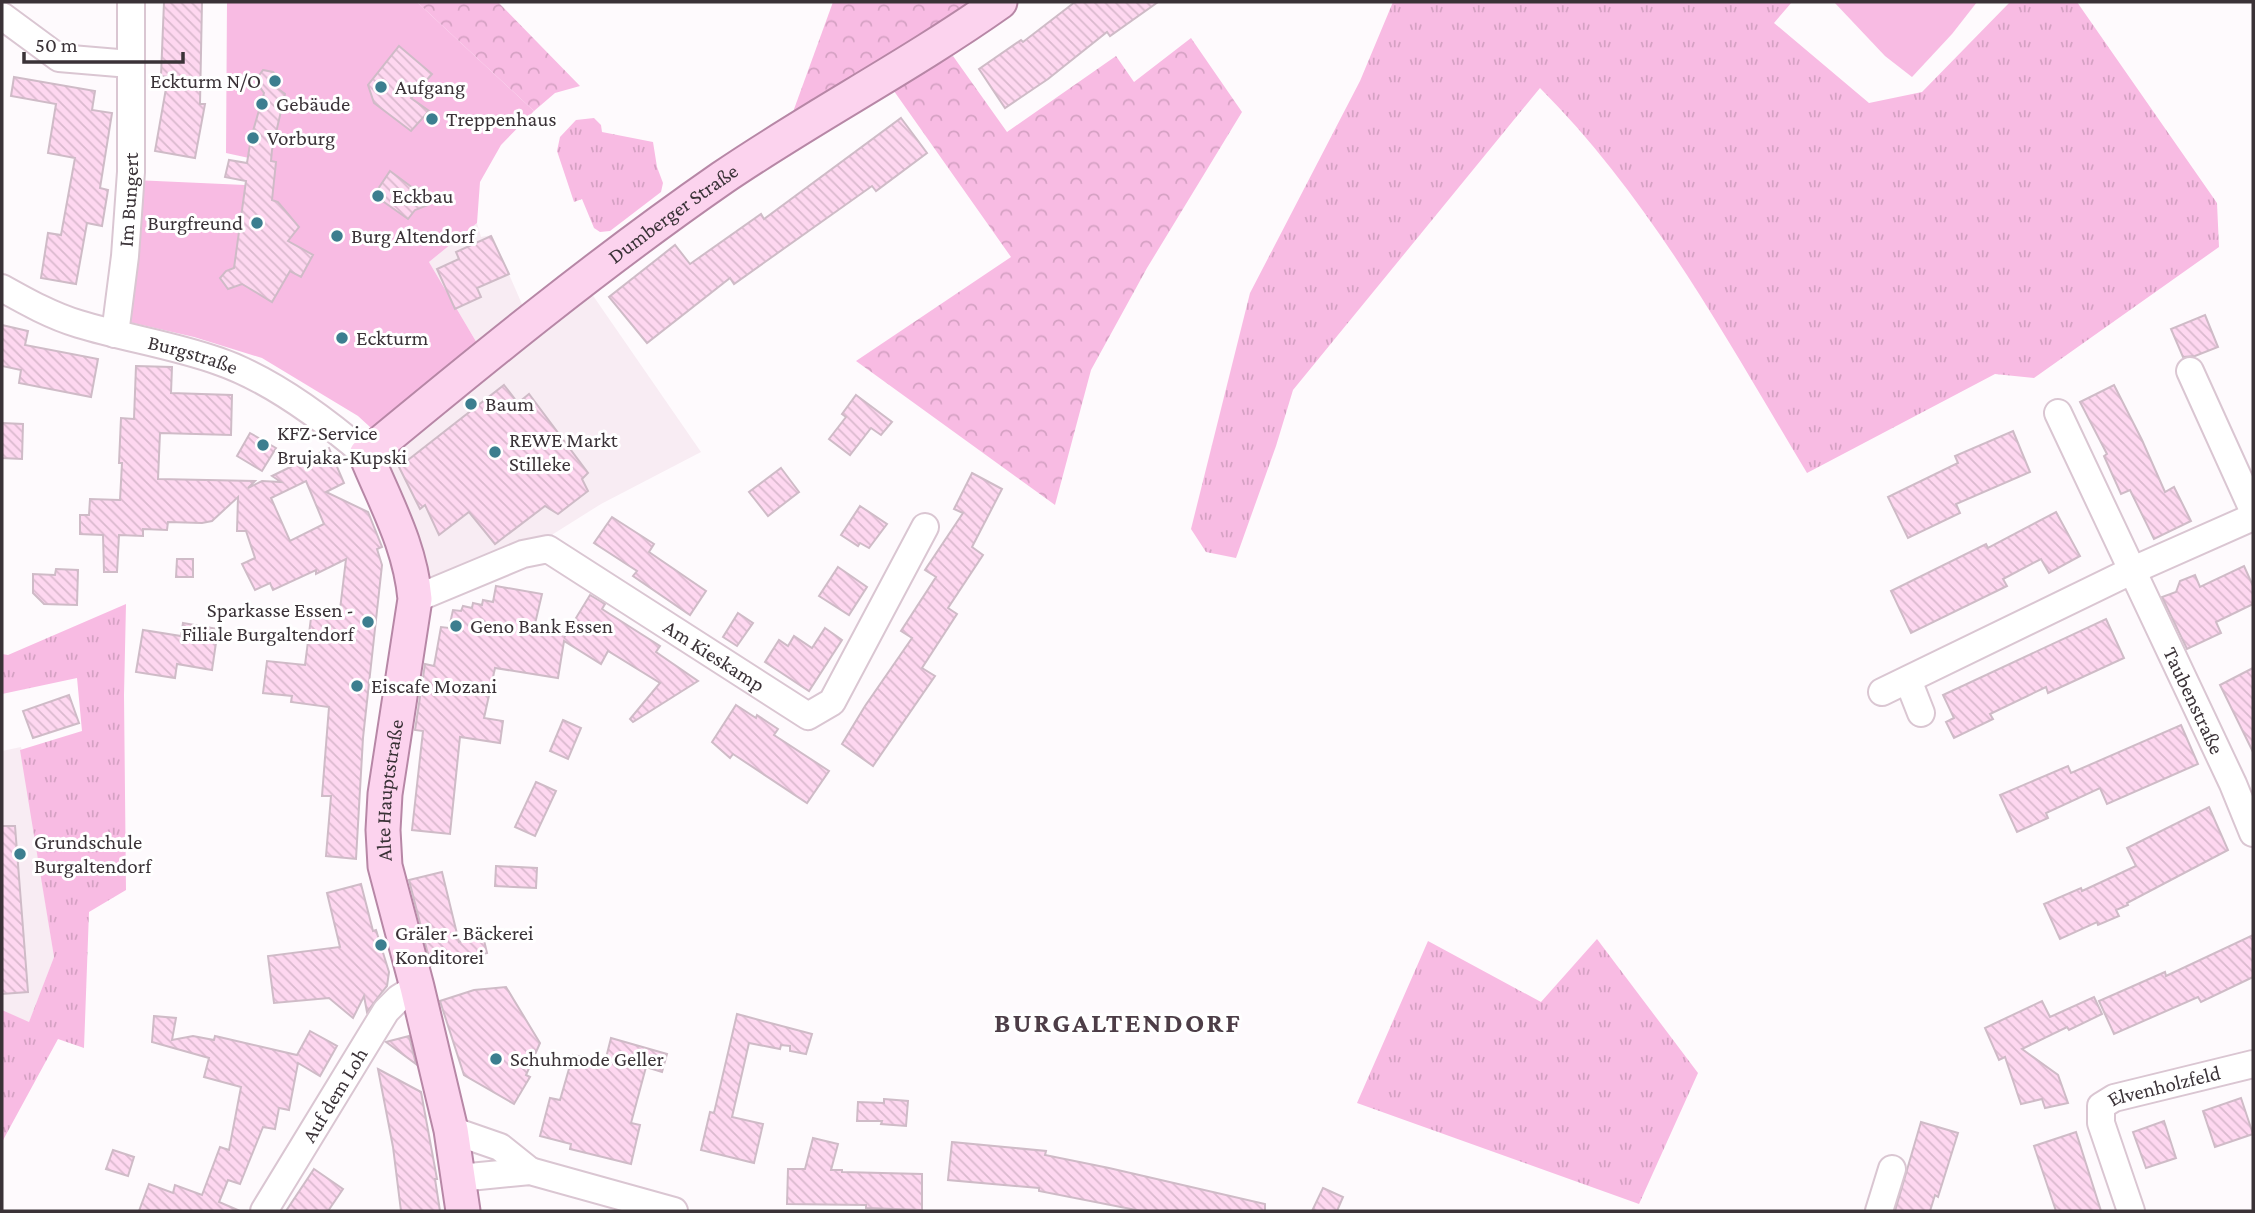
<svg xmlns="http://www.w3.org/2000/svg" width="2255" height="1213" font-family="'Crimson Pro',serif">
  <defs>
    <pattern id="grass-tufts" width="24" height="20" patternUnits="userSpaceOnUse" patternTransform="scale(1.75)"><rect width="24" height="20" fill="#f8bbe3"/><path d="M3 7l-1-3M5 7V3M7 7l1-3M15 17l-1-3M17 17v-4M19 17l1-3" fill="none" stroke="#d5a1c3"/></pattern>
    <pattern id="forest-crowns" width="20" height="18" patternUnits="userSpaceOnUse" patternTransform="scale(1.75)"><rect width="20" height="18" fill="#f8bbe3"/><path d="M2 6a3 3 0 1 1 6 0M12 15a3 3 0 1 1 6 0" fill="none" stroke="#d5a1c3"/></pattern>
    <pattern id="building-back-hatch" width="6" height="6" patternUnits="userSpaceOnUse" patternTransform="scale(1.75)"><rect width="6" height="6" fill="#fed7f0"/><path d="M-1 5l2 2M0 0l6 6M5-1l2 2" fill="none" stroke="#dab9ce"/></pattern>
  </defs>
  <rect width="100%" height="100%" fill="#fefafd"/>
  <!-- built -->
  <g fill="#f8ecf3">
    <polygon points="477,223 481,237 492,235 528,318 484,355 429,262"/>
    <polygon points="585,284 701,452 601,504 523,553 431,585 385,460"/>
    <polygon points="21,747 54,957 29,1023 2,1010 2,751"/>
  </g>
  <!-- grass -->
  <g fill="url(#grass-tufts)">
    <path d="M1393 2H1792L1774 23 1869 103 1922 92 2010 2H2077L2217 203 2219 247 2034 378 1995 374 1807 473C1727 340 1651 199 1540 88L1293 390 1276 446 1236 558 1206 552 1191 529 1250 293 1360 81Z"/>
    <polygon points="594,118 601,125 602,132 653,142 657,167 663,183 661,192 610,231 600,232 594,228 582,199 574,202 557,151 560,137 576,120"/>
    <polygon points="126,604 124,695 126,890 89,912 84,1048 58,1039 2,1142 2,1010 29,1022 54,957 20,750 82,731 77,678 2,694 2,654 8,655"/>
    <polygon points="1597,939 1698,1073 1639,1204 1357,1103 1428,941 1541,1002"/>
  </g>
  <!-- forest -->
  <g fill="url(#forest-crowns)">
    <polygon points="417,2 498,2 580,86 555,93 534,111"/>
    <polygon points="833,2 975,2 801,112 793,112"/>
    <polygon points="1191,38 1242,112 1147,268 1091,370 1055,505 856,361 1011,257 889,84 953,56 1007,132 1116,56 1134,82"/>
  </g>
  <!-- green -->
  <g fill="#f8bbe3">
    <polygon points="227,2 417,2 534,111 501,145 480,182 477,223 429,262 484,355 382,438 358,416 262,358 194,337 120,320 134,180 245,185 249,158 226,153"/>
    <polygon points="1834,2 1977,2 1952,34 1912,77 1885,56"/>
  </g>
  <!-- building -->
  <g fill="url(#building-back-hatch)" stroke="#cfbbc7" stroke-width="2" fill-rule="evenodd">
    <polygon points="164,2 202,2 200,104 205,104 195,158 155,151 168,77 161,76"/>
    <polygon points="1075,2 1158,2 1110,36 1107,32 1048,79 1005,108 979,69 1021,40 1023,42"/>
    <polygon points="399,46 432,74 411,98 429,111 411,131 374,103 368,85"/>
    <polygon points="263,70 273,72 277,76 277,88 285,94 272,150 271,161 276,162 272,200 278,202 299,227 288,241 313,255 301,277 290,271 272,302 242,284 228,289 220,278 226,271 234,268 246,181 225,177 229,160 247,163 251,138 264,93 257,83 257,78"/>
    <polygon points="14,77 95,91 92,110 112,113 100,188 108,190 102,226 87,223 76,284 41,278 48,233 61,235 75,158 48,153 56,104 11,96"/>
    <polygon points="901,118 927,153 876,191 872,186 734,284 730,278 647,343 609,297 675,245 690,264 761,214 764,219"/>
    <polygon points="390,171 413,188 425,188 433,198 428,205 415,210 408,219 374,195"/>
    <polygon points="491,236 509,274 477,288 481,297 455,309 437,269 459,259 456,252"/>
    <polygon points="2205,315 2218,347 2195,356 2183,357 2171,329"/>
    <polygon points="2,325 28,331 25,345 98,359 91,397 19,383 21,370 2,366"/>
    <path d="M136 366 172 367 171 393 232 395 231 435 160 433 158 479 255 481 248 488 262 481 281 482 272 476 329 448 344 483 326 492 368 512 382 547 377 549 382 565 363 738 356 859 326 856 331 796H322L329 707 291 702 292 696 263 693 267 661 305 665 312 610 339 618 346 559 316 574V570L273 590 270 583 255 590 242 564 255 558 246 531H237L238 497 212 521 202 523 168 522 167 530 143 529V536L119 535 117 572H104L103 535 80 534V515H89L90 499 120 500 122 463H119L121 418 134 419ZM306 481 324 524 290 541 271 498Z"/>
    <polygon points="504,385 518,403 529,394 588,473 582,479 588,491 558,514 545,506 495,544 469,512 439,535 425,505 420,509 399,467"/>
    <polygon points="2114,385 2142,440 2165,492 2174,487 2191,521 2154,539 2130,490 2121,494 2104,456 2107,454 2080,402"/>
    <polygon points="856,395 892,422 881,435 871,428 850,455 829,439 846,417 842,414"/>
    <polygon points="2,423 23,424 22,459 2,458"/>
    <polygon points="2013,431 2030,472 1956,504 1960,513 1908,538 1888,497 1958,463 1955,456"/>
    <polygon points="250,433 276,448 262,471 237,456"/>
    <polygon points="781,468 799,492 768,516 749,492"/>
    <polygon points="972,473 1002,489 972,547 983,555 948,608 957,614 922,668 935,676 873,766 842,744 865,706 912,638 901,631 936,577 925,570 963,513 954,509"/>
    <polygon points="860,506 887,524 869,548 860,543 858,546 841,535"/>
    <polygon points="2056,512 2080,556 2049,573 2041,559 2003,579 2007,586 1911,633 1891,591 1986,544 1988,548"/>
    <polygon points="612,517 654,544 649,552 706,591 690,615 633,576 637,571 594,543"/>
    <polygon points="177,559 193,559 193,577 176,577"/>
    <polygon points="2244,566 2253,586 2253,604 2216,622 2221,633 2187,649 2162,597 2176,592 2180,581 2195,575 2200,587"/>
    <polygon points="838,567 867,587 849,615 819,596"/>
    <polygon points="56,569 78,570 77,605 44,604 33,593 33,574 55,575"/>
    <polygon points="496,586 542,594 534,628 565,633 565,636 590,595 605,604 602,609 660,646 656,652 698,681 633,722 630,719 660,683 608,651 601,664 564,641 558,678 495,668 484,718 503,721 500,743 460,737 450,834 412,830 423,731 415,730 425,664 434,666 441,627 449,628 453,610 461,611 463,606 472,608 473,603 482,605 483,600 493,602"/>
    <polygon points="738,613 753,623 737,646 723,637"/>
    <polygon points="2106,619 2124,658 2048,693 2046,687 1990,714 1993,719 1954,738 1946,722 1954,718 1943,695"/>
    <polygon points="183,623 218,629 212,670 177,664 175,678 136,672 143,630 181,636"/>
    <polygon points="825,628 842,640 809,691 765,662 779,640 788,646 794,636 812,648"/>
    <polygon points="2253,668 2253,752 2220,685"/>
    <polygon points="69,695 79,723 33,738 23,711"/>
    <polygon points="736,705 756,718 757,715 778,729 774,735 829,771 807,803 733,754 730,758 712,742"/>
    <polygon points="563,720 581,728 568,759 550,751"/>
    <polygon points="2181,725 2198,764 2107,804 2100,788 2046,813 2048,818 2017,832 2000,795 2068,766 2071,773"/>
    <polygon points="536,782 556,791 535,836 515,827"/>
    <polygon points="2209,807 2228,850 2127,903 2128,905 2116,910 2119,916 2098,925 2097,922 2060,939 2044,904 2081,888 2082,891 2136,866 2127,848"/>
    <polygon points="2,826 15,826 28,992 2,994"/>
    <polygon points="496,866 537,868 536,888 495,886"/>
    <polygon points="442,872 459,942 483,936 487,953 431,966 409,880"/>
    <polygon points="361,884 373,931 376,930 389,972 387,986 382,992 367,1012 364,996 353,1018 329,998 274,1003 268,956 340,947 327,893"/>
    <polygon points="2253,935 2253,977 2201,1002 2198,997 2114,1034 2099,1001 2165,972 2166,976"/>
    <polygon points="506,987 540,1043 526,1075 530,1077 514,1104 464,1075 440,1001 474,990"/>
    <polygon points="2094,997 2102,1014 2069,1030 2067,1027 2022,1049 2058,1075 2068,1103 2045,1108 2042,1099 2021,1104 2005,1057 1999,1060 1985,1028 2042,1001 2050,1017"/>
    <polygon points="737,1014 812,1034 806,1054 790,1051 790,1046 781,1045 780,1049 749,1043 732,1117 763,1124 754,1163 701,1150 710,1112 714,1113"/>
    <polygon points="154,1016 176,1018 172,1040 193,1036 214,1040 215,1036 297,1055 310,1031 337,1046 320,1076 298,1063 289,1110 279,1108 275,1129 263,1127 240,1184 228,1180 219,1202 240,1211 139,1211 149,1184 173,1193 175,1185 202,1195 220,1147 229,1150 241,1087 204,1077 209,1058 152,1042"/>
    <polygon points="409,1036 416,1064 386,1042"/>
    <polygon points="611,1038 667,1054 662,1072 646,1067 631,1123 640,1125 631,1164 570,1149 571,1144 540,1136 550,1098 560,1100 573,1055 605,1062"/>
    <polygon points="378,1069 421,1092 437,1179 435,1179 440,1211 401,1211 393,1147"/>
    <polygon points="2241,1098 2253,1134 2215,1147 2203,1111"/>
    <polygon points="884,1099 908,1101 906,1126 881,1124 882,1121 857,1121 858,1102 884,1103"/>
    <polygon points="2164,1121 2176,1158 2146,1168 2133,1132"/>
    <polygon points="1921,1122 1958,1133 1938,1197 1935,1195 1930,1211 1895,1211"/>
    <polygon points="2076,1132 2101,1211 2056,1211 2034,1146"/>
    <polygon points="813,1138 838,1144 831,1170 842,1170 842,1172 922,1174 922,1210 866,1208 866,1205 787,1204 788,1169 805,1169"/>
    <polygon points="952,1142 1046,1151 1045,1155 1109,1168 1265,1204 1265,1211 1141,1211 1039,1191 1039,1188 948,1180"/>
    <polygon points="113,1150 134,1157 128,1176 106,1169"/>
    <polygon points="314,1169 343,1189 328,1211 286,1211"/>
    <polygon points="1323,1188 1343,1197 1337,1211 1312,1211"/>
  </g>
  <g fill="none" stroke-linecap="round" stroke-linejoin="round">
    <defs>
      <g id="minor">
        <polyline points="2,16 59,58 130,64"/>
        <path id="s1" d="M2 288C27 302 52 316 79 324 125 338 173 345 218 361 271 379 324 419 366 455"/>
        <path id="s2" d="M115 334 125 256 131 172V2"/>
        <polyline points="2190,371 2253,510"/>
        <path id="s3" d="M2058 413 2233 784 2253 833"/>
        <path id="s4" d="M415 599 523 554 548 549 808 716 832 702 925 527"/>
        <polyline points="1908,680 1921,713"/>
        <polyline points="1882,692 2131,571 2253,517"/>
        <polyline points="451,1130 500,1147 530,1171"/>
        <polyline points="459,1178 530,1171 674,1211"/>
        <path id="s5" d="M264 1211 386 1011 399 998 417 987"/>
        <polyline points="1879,1211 1892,1169"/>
        <path id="s6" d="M2131 1211 2101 1123V1106L2114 1098 2253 1064"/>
      </g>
      <g id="major">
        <path id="s7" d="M463 1211 451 1130 417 987 385 866 383 830 385 794 415 599C410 545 386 504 366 455 482 359 598 264 722 178 813 116 911 65 1000 2"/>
      </g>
    </defs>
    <!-- minor casing -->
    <use href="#minor" stroke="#dac6d2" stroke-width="30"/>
    <!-- major casing -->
    <use href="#major" stroke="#b787a6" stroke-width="37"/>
    <!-- minor -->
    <use href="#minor" stroke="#fff" stroke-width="26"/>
    <!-- major -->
    <use href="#major" stroke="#fcd3ee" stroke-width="33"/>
  </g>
  <!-- markers -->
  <g fill="#3c7e8f" stroke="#fff" stroke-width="2.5">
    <circle cx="275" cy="81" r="7"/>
    <circle cx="381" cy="87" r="7"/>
    <circle cx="262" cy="104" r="7"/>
    <circle cx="432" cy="119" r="7"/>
    <circle cx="253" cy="138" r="7"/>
    <circle cx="378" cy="196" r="7"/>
    <circle cx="257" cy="223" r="7"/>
    <circle cx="337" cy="236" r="7"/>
    <circle cx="342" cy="338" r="7"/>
    <circle cx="471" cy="404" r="7"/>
    <circle cx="263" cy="445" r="7"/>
    <circle cx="495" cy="452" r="7"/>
    <circle cx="368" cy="622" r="7"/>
    <circle cx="456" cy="626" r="7"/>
    <circle cx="357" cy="686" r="7"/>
    <circle cx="20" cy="854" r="7"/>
    <circle cx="381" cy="945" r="7"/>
    <circle cx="496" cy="1059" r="7"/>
  </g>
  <g text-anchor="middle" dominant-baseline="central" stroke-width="6" stroke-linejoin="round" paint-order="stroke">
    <!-- poi labels -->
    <g font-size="21" fill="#3a3237" stroke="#fff" text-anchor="start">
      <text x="261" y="81" text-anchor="end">Eckturm N/O</text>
      <text x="395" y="87">Aufgang</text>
      <text x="276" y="104">Gebäude</text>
      <text x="446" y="119">Treppenhaus</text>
      <text x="267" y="138">Vorburg</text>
      <text x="392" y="196">Eckbau</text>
      <text x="243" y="223" text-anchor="end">Burgfreund</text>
      <text x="351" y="236">Burg Altendorf</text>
      <text x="356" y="338">Eckturm</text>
      <text x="485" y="404">Baum</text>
      <text x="277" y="433">KFZ-Service<tspan x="277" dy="24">Brujaka-Kupski</tspan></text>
      <text x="509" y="440">REWE Markt<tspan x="509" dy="24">Stilleke</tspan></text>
      <text x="354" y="610" text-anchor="end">Sparkasse Essen -<tspan x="354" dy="24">Filiale Burgaltendorf</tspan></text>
      <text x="470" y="626">Geno Bank Essen</text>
      <text x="371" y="686">Eiscafe Mozani</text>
      <text x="34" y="842">Grundschule<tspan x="34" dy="24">Burgaltendorf</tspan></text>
      <text x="395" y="933">Gräler - Bäckerei<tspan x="395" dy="24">Konditorei</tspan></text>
      <text x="510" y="1059">Schuhmode Geller</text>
    </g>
    <!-- street labels -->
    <g font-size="21" fill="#3a3237" stroke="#fff">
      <text stroke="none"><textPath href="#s2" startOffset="135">Im Bungert</textPath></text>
      <text stroke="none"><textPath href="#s7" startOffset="1167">Dumberger Straße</textPath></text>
      <text stroke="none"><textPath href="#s1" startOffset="203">Burgstraße</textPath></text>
      <text stroke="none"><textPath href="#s4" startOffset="340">Am Kieskamp</textPath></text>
      <text stroke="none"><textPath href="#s3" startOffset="318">Taubenstraße</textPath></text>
      <text stroke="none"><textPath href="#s7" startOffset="430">Alte Hauptstraße</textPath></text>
      <text stroke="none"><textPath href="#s6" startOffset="177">Elvenholzfeld</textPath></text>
      <text stroke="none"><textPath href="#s5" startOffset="136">Auf dem Loh</textPath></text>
    </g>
    <!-- district labels -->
    <g font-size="28" font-weight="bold" letter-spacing="2" fill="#4d3d47" stroke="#fff">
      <text x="1118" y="1022">BURGALTENDORF</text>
    </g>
  </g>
  <!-- border -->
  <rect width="2255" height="1213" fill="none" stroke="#3a3237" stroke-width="7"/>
  <!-- scale -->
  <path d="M24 52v10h159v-10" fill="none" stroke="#3a3237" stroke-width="3.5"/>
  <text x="35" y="52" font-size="21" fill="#3a3237" stroke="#ffffff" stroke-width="5" paint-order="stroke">50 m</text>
</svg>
